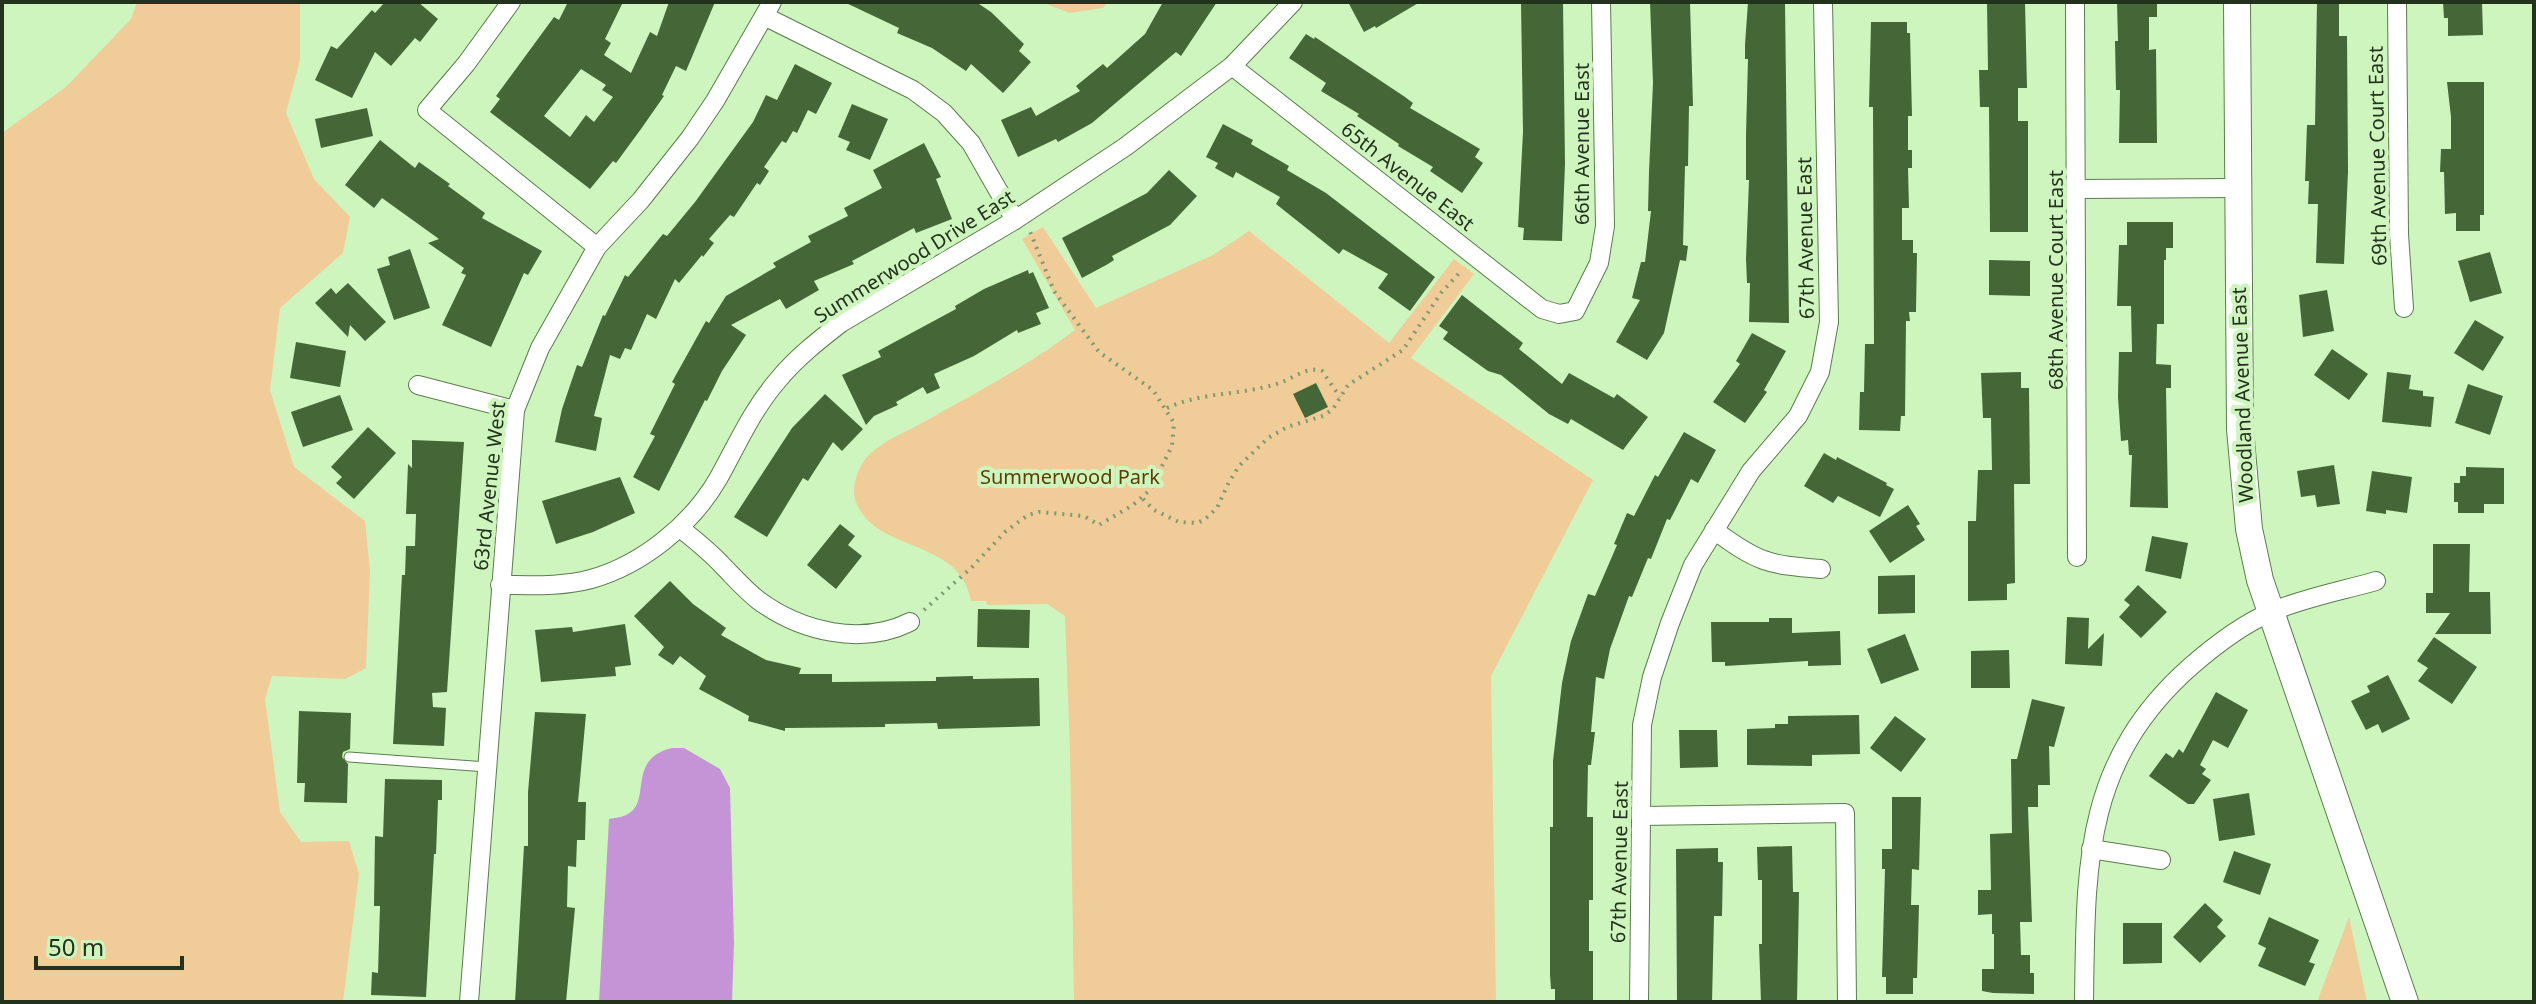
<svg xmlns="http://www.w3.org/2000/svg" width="2536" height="1004" font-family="'Noto Sans',sans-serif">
  <rect width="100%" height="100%" fill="#cff5bf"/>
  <!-- green -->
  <g fill="#efcc98">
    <polygon points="137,2 300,2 300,60 286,113 314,179 350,217 343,253 280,308 270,390 294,467 365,521 370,570 366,668 345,679 272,676 265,699 280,812 301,842 349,841 359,874 343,1002 2,1002 2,133 66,87 131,19"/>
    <polygon points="1041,2 1107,2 1103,8 1070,13"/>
    <path d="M1043 227 1096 308 1213 255 1249 231 1389 343 1454 259 1474 274 1411 358 1593 480 1491 676 1496 1002H1074L1070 751 1065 616 1047 604 987 605 986 601H971C960 537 876 554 856 502 850 487 859 463 871 453 885 440 908 431 924 422 975 393 1028 366 1075 330L1022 239Z"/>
    <polygon points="2349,917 2367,1002 2317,1002"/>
  </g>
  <!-- water -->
  <path fill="#c494d6" d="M672 748H684L720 769 730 788 734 943 732 1002H599L609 819C615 818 623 817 628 814 652 801 626 759 672 748Z"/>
  <!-- building -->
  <g fill="#456637" fill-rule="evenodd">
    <polygon points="385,2 418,2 438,19 420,42 415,38 391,66 375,52 352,98 315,80 331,46 337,49 372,10 375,13"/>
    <path d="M568 2H623L605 39 611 43 604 55 631 73 650 32 657 36 669 2H715L686 71 676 66 662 95 664 96 641 129 616 163 613 161 590 189 490 112 500 99 496 96 554 17 559 20ZM581 69 606 85 602 90 613 97 594 122 586 115 570 137 544 116Z"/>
    <polygon points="844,2 976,2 991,12 1024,44 1019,51 1031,62 1003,93 971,64 966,71 932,48 897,33 899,28"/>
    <polygon points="1163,2 1217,2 1181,56 1176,52 1092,123 1058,142 1056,139 1018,157 1001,120 1031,107 1036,116 1080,91 1076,86 1103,64 1107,68 1145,34"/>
    <polygon points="1348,2 1420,2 1376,28 1375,26 1364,32"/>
    <polygon points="1563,2 1565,164 1562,241 1523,240 1524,228 1518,227 1523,132 1521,3"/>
    <polygon points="1650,2 1690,3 1693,106 1689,106 1688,166 1685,166 1683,245 1688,246 1686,261 1680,260 1664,333 1647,360 1616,342 1640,300 1632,298 1641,262 1645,262 1651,211 1648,211 1649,172 1653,83"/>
    <polygon points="1748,2 1785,2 1789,323 1749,322 1750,283 1747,283 1746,259 1749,180 1746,180 1746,134 1748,59 1745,59 1745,45"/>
    <polygon points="1987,2 2025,2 2027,88 2018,88 2018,121 2028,121 2028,232 1990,232 1989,107 1980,107 1979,70 1988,70"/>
    <polygon points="2117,2 2157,2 2157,17 2149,17 2149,50 2156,49 2157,143 2119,143 2120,90 2116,90 2115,41 2118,41"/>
    <polygon points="2317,2 2339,2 2339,36 2347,36 2348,171 2344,264 2316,263 2318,204 2308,204 2309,181 2305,181 2307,125 2315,125"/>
    <polygon points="2443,2 2482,2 2483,35 2448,36 2448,18 2444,18"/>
    <polygon points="1871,22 1907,22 1907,33 1910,33 1912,116 1908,116 1908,150 1912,150 1912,168 1908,168 1909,208 1902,208 1902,240 1913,240 1913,253 1917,253 1916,312 1909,312 1910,321 1906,321 1905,416 1901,416 1900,431 1859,430 1860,392 1864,392 1865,344 1874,344 1873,107 1869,107"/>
    <polygon points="1306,34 1314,39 1315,37 1405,97 1413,103 1410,108 1480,149 1475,157 1483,163 1462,193 1430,171 1433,167 1398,146 1399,144 1357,116 1359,114 1321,91 1326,83 1289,58"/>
    <polygon points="795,64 832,83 816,114 808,110 797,133 793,131 786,143 782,141 764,167 769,171 760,185 757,183 734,217 730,215 709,239 714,243 703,257 702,255 679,283 675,279 656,319 647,314 631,350 625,348 620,359 610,355 594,416 602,418 596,451 555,442 562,409 577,365 582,367 603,315 605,316 625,275 628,277 663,234 667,236 695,202 753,122 766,95 777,100"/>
    <polygon points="2447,82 2484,82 2484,215 2480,215 2480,231 2456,231 2456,213 2445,214 2444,172 2440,172 2441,149 2451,149 2451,117"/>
    <polygon points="852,104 888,119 870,160 846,150 850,142 838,137"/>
    <polygon points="367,108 373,136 321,148 315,119"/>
    <polygon points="1223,124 1253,140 1251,144 1289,166 1287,170 1326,193 1435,277 1410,311 1378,288 1388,274 1343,249 1339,254 1276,204 1280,197 1236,172 1233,178 1215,168 1218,163 1206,157"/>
    <polygon points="380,140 415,168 419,162 450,184 448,186 485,213 482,218 542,251 528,275 524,273 491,347 442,325 466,275 461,273 464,268 428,243 439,239 382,198 374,208 345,185"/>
    <polygon points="924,143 941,177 936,179 952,219 916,233 914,228 852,261 854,264 814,281 819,290 786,309 780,299 731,325 746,335 722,371 707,401 705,400 659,491 633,477 655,436 650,434 675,384 672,382 706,321 709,323 726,296 776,267 773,263 811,242 808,236 848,216 844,208 882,188 873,170"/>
    <polygon points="1169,170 1197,196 1170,225 1112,256 1114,260 1108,264 1082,278 1062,238 1147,193"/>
    <polygon points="2127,222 2173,222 2173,248 2166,248 2166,260 2164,260 2164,324 2157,324 2156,364 2171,365 2171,388 2166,388 2168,508 2130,507 2132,455 2129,455 2128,440 2121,441 2118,397 2119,352 2132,352 2131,306 2117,306 2119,245 2127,245"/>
    <polygon points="410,249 430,308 394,320 377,269 390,265 388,257"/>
    <polygon points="2490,252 2502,293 2470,302 2458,261"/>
    <polygon points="1989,260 2030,261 2030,296 1989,295"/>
    <polygon points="1028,270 1029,274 1033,272 1049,308 1036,313 1041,324 1018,333 1017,330 974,356 934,374 940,388 927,394 923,387 896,402 898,405 874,416 866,425 842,375 881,357 878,351 956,309 955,306 984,289"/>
    <polygon points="348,283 386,322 365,341 350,325 348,337 315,303 331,288 336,294"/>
    <polygon points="2327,290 2334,331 2303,337 2299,295"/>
    <polygon points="1462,295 1523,343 1519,349 1562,384 1569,373 1614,398 1617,394 1648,417 1623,450 1571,419 1568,424 1549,414 1501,375 1488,371 1443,339 1448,332 1439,326"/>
    <polygon points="2475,320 2504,337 2483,371 2454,353"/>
    <polygon points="1752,333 1786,351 1764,390 1767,392 1745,423 1713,402 1740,364 1736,361"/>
    <polygon points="296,342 346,351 340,387 290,378"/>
    <polygon points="2332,349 2368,374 2349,400 2314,375"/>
    <polygon points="2021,372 2021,388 2029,388 2030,484 2014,484 2015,583 2007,584 2007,600 1968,601 1968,521 1976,521 1978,470 1992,470 1991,418 1983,418 1981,373"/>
    <polygon points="2387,372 2411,375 2409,389 2423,391 2423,396 2434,397 2431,427 2382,422"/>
    <polygon points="1316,383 1328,407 1305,418 1293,394"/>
    <polygon points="2468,384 2503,396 2490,435 2455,423"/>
    <polygon points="825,394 863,429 842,451 833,442 808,481 803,478 767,537 734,517 792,428"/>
    <polygon points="340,395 353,430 303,447 291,412"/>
    <polygon points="368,427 396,453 354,499 336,483 342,477 331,467"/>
    <polygon points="1684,432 1716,450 1698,483 1691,479 1670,520 1667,519 1651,559 1648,558 1632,597 1629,596 1610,649 1604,679 1596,677 1591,732 1595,732 1591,765 1588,765 1587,817 1593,817 1593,900 1589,900 1589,951 1593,951 1593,1002 1555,1002 1555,989 1551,989 1550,975 1550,827 1553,827 1553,761 1562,683 1571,641 1588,594 1595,596 1617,545 1614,544 1627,513 1634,516 1655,475 1658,477"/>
    <polygon points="412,440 464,442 447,692 432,693 433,707 446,708 444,746 393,744 402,575 405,575 406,546 415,546 416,514 406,514 408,464 412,468"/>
    <polygon points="1824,453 1836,460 1837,457 1887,483 1886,485 1894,489 1880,517 1838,496 1833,503 1804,486"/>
    <polygon points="2334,465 2340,504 2317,507 2315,495 2301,497 2297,471"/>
    <polygon points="2466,467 2504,468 2504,504 2484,504 2484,513 2458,513 2458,502 2454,502 2454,483 2460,483 2460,476 2466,476"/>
    <polygon points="2372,471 2412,477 2407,513 2386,510 2386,514 2366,511"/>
    <polygon points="620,477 635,513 593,532 556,544 542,501"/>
    <polygon points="1908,505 1920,524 1916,526 1925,540 1890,563 1869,531"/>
    <polygon points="840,524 855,536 848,545 862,556 836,589 807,565"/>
    <polygon points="2152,536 2188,543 2181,579 2145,571"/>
    <polygon points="2433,544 2470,544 2469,592 2490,592 2491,634 2435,634 2450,613 2426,613 2426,593 2433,593"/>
    <polygon points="1915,575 1915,613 1878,614 1878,576"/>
    <polygon points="670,581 693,604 726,628 721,635 766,660 801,668 799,674 832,674 832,682 936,681 936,677 973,676 973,679 1039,678 1040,726 938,729 937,723 885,724 885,727 785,728 785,731 748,721 749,716 699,689 706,676 680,656 673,665 658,655 664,647 634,616"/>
    <polygon points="2138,585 2167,612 2141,638 2119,617 2130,605 2124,600"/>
    <polygon points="978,609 1030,610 1029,648 977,647"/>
    <polygon points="2067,617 2089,618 2088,649 2104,633 2102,666 2065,664"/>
    <polygon points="1769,618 1792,618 1792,633 1840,631 1841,665 1808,666 1808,661 1725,666 1725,662 1712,662 1711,622 1769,622"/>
    <polygon points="625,624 631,665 615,667 616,676 541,682 535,630 572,627 573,632"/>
    <polygon points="1905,634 1919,670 1881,684 1867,649"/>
    <polygon points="2434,637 2477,667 2452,704 2418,681 2428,668 2417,661"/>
    <polygon points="2009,650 2010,688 1971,688 1971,651"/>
    <polygon points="2388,675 2410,719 2382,733 2378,724 2366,730 2351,701 2370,692 2367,686"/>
    <polygon points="2216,692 2248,710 2228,748 2213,740 2200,765 2206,769 2202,774 2211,780 2194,804 2188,804 2149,776 2166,753 2173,758 2179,749 2183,753"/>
    <polygon points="2032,699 2065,707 2054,747 2049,746 2050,785 2038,785 2038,807 2028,807 2032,922 2020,922 2021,955 2030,955 2030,973 2034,973 2034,994 1993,993 1982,991 1982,969 1994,969 1994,934 1992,934 1992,914 1978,915 1978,890 1991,890 1990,834 2012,833 2011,759 2017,759"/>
    <polygon points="299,711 351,713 350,749 343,752 342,757 348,764 347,803 304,802 305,783 297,783"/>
    <polygon points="535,712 586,714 578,802 586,802 585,840 577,840 576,867 568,866 567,907 575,908 566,1002 515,1002 524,846 528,846 528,792"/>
    <polygon points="1859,715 1860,754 1812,755 1812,766 1747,765 1747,729 1775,728 1775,724 1788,724 1788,716"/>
    <polygon points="1895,716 1926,739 1901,772 1870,748"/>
    <polygon points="1679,730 1717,730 1718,767 1680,768"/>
    <polygon points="385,779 442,780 442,800 438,800 436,854 434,854 426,997 371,995 372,972 378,973 380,906 374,906 375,836 383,837"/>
    <polygon points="2249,793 2255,835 2219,841 2213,799"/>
    <polygon points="1892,797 1921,797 1919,870 1912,869 1911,905 1919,905 1917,978 1913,978 1913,994 1886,994 1886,977 1882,977 1885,869 1882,869 1882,849 1892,849"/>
    <polygon points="1792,846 1793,892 1799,892 1797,1002 1761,1002 1759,944 1762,944 1762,880 1758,880 1757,847"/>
    <polygon points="1718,848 1718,862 1723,862 1722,916 1714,916 1712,1002 1677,1002 1676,849"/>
    <polygon points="2234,851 2271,864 2260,895 2223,882"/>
    <polygon points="2205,903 2223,920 2217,927 2226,936 2200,963 2173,937"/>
    <polygon points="2269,917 2319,940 2309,962 2315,964 2305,986 2258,966 2266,948 2258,944"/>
    <polygon points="2123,923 2162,923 2162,963 2123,964"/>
  </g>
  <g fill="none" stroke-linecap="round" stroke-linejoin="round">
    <defs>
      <polyline id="lane" points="349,757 487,767"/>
      <g id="street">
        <polyline points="511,2 466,64 427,110 597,247"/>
        <polyline points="2075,2 2077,557"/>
        <polyline points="2397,2 2399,234 2404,308"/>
        <polyline points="764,16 913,90 944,113 971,143 1015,220"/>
        <polyline points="1232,66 1542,309 1559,314 1575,311 1599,263 1605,226 1601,2"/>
        <polyline points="2077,189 2237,188"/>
        <polyline points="418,385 515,410"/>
        <path d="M680 528C695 540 709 551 722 565 734 577 745 590 758 600 801 632 862 646 910 622"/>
        <path d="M1714 530C1757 562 1768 565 1821 569"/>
        <path d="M500 585C530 585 562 587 591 579 642 565 692 524 718 479 737 445 752 410 778 380 796 358 819 340 841 323L1015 220 1125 147 1232 66 1293 2"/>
        <polyline points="1641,816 1845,813 1847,1002"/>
        <polyline points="2091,849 2161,860"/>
        <polyline points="469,1002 515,410 540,348 597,247 641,200 690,138 715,101 772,2"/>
        <polyline points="1639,1002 1642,725 1652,677 1670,623 1693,565 1751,471 1798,416 1820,372 1829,322 1823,2"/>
        <path d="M2084 1002C2086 868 2082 763 2190 667 2214 646 2241 625 2271 612 2303 598 2341 591 2376 581"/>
      </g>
      <polyline id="secondary" points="2237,2 2240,429 2249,529 2260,580 2405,1002"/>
    </defs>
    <!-- lane casing -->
    <use href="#lane" stroke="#5b7c4d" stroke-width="11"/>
    <!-- street casing -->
    <use href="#street" stroke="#5b7c4d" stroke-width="20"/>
    <!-- secondary casing -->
    <use href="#secondary" stroke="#5b7c4d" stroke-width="28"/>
    <!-- path -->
    <g stroke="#7e9973" stroke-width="4" stroke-dasharray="2 6" stroke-linecap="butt">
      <path d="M1167 408C1203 391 1244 396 1282 382 1295 377 1308 366 1322 371L1340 397"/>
      <polyline points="1143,499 1154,510 1179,522 1197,523 1204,520 1217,508 1229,482 1239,466 1268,438 1287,427 1323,416 1333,409 1348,385 1403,350 1441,293 1462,270"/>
      <polyline points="924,610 971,568 1006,531 1028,515 1039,512 1084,516 1099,525 1133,505 1150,490 1172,446 1174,423 1153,390 1099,352 1054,291 1029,229"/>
    </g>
    <!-- lane -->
    <use href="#lane" stroke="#fff" stroke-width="9"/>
    <!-- street -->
    <use href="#street" stroke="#fff" stroke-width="18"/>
    <!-- secondary -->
    <use href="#secondary" stroke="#fff" stroke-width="26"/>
  </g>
  <g text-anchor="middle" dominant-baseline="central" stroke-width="8" stroke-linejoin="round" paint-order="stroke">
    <!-- street labels -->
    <g font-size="20" fill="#23321d" stroke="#cff5bf">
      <text transform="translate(1581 144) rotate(-90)">66th Avenue East</text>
      <text transform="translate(2377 156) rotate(-91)">69th Avenue Court East</text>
      <text transform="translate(1408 176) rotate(38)">65th Avenue East</text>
      <text transform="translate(1805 238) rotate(-91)">67th Avenue East</text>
      <text transform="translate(914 256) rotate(-32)">Summerwood Drive East</text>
      <text transform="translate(2055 280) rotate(-90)">68th Avenue Court East</text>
      <text transform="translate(2242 395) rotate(-92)">Woodland Avenue East</text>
      <text transform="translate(489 486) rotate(-84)">63rd Avenue West</text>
      <text transform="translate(1619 862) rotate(-89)">67th Avenue East</text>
    </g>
    <!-- park labels -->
    <g font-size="20" fill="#5d3d00" stroke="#cff5bf">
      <text x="1070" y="476">Summerwood Park</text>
    </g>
  </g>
  <!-- border -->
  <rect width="2536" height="1004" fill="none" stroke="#23321d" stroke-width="8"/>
  <!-- scale -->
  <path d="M36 956v12h146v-12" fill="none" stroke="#23321d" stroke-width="4"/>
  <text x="48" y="956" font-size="24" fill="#23321d" stroke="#cff5bf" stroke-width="6" paint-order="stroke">50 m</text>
</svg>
